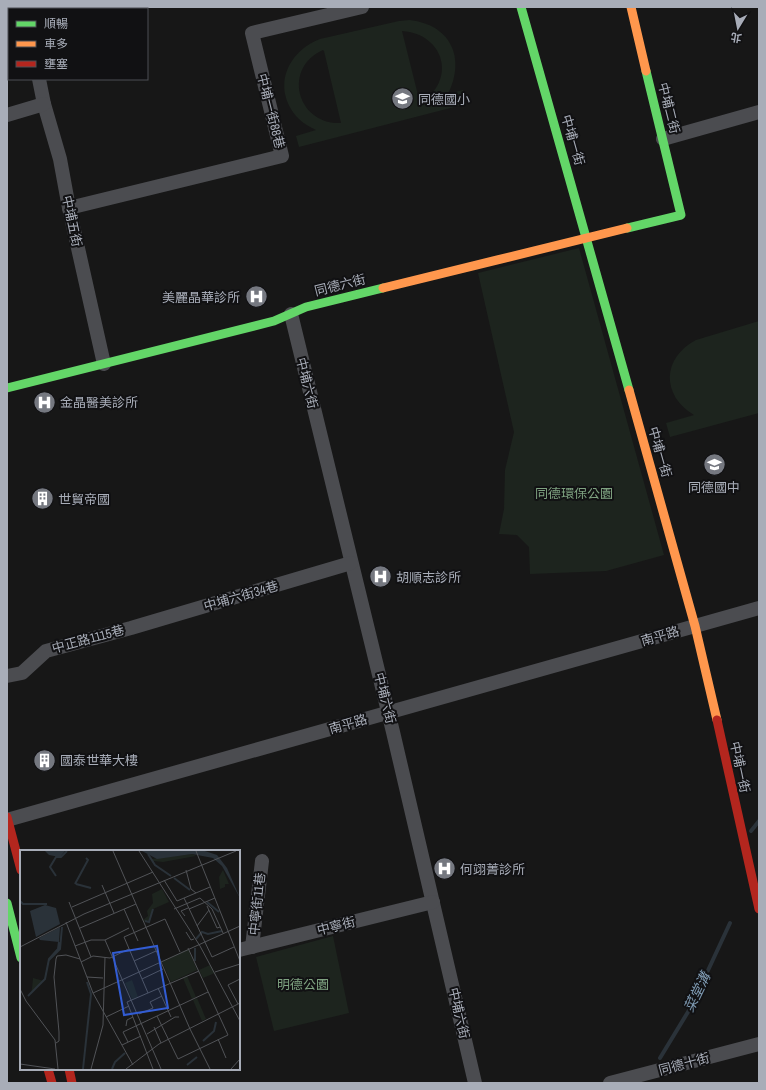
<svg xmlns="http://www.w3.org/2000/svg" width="766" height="1090" font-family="'Archivo Narrow','Noto Sans TC',sans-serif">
  <rect width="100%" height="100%" fill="#171717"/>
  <!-- green -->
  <g fill="#1d241e" fill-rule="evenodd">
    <path d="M410 20C451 25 466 58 448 94L463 90 466 104 299 147 296 136 316 130C310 127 304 124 299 119 271 90 286 52 320 39L399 21ZM402 31C445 34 457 81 420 103ZM323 50 324 51 341 123C297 125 282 68 323 50Z"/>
    <polygon points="579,248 664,555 606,571 530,574 529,547 517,535 499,534 504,509 505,470 514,432 478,273"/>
    <path d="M759 321V413L670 437 666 423 694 415C661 395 662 358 696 340Z"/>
    <polygon points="333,936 349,1013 274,1031 256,957"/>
  </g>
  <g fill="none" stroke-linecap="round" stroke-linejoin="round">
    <!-- stream -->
    <g stroke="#2a3239" stroke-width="4">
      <polyline points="751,831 759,821"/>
      <polyline points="660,1058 691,1007 730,923"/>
    </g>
    <!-- street -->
    <g stroke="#4b4c50" stroke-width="14">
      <polyline points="25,7 25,9"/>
      <polyline points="39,79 44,104 60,159 69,208 104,364"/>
      <polyline points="7,115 44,104"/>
      <polyline points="663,139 759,112"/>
      <polyline points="69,208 282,156 252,33 362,7"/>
      <polyline points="291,314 393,732 475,1083"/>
      <polyline points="7,676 22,673 46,651 131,628 351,563"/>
      <polyline points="7,820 759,608"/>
      <polyline points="252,947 262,861"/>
      <polyline points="239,950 433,902"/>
      <polyline points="610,1083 759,1044"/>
    </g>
    <!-- fast -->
    <g stroke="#63d668" stroke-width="9">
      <polyline points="521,7 629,390"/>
      <polyline points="627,228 681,215 646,71"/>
      <polyline points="7,388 274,321 306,307 383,288"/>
      <polyline points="7,903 21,958"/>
    </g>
    <!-- slow -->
    <g stroke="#ff974d" stroke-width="9">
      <polyline points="631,7 646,71"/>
      <polyline points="383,288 627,228"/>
      <polyline points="629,390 695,626 717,720"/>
    </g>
    <!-- jam -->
    <g stroke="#b3261e" stroke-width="9">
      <polyline points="717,720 759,909"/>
      <polyline points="7,817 21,870"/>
      <polyline points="48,1069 52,1083"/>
      <polyline points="69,1069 72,1083"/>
    </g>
  </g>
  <!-- icons -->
  <defs>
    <symbol id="school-disc" viewBox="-11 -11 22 22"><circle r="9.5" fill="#757880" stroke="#111113"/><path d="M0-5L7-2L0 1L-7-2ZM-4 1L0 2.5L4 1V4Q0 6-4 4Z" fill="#fff"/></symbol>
    <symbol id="hospital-disc" viewBox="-11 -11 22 22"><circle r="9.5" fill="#757880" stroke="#111113"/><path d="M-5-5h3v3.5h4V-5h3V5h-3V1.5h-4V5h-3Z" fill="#fff"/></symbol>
    <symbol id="building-disc" viewBox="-11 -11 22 22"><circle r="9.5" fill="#757880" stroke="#111113"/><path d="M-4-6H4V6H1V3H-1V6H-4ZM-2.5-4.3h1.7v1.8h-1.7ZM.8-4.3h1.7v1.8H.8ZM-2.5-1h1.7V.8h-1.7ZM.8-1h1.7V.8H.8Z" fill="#fff"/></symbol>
  </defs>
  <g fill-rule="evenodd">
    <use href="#school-disc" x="390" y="86" width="25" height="25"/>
    <use href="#hospital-disc" x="244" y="284" width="25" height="25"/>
    <use href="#hospital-disc" x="32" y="390" width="25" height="25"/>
    <use href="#school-disc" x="702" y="452" width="25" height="25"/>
    <use href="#building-disc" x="30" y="486" width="25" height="25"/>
    <use href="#hospital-disc" x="368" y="564" width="25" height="25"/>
    <use href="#building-disc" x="32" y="748" width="25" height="25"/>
    <use href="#hospital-disc" x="432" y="856" width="25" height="25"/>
  </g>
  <g text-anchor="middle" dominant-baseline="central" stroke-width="4" stroke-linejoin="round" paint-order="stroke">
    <!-- poi labels -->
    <g font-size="13" fill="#a8adb8" stroke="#111113" text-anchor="start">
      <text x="418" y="99">同德國小</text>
      <text x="240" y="297" text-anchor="end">美麗晶華診所</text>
      <text x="60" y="402">金晶醫美診所</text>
      <text x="714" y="487" text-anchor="middle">同德國中</text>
      <text x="58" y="499">世貿帝國</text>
      <text x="396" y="577">胡順志診所</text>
      <text x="60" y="760">國泰世華大樓</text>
      <text x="460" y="869">何翊菁診所</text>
    </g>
    <!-- street labels -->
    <g font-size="13" fill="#a8adb8" stroke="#111113">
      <text transform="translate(669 108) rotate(76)">中埔二街</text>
      <text transform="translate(271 111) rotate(76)">中埔一街88巷</text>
      <text transform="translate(573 140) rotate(74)">中埔一街</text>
      <text transform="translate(72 221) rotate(78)">中埔五街</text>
      <text transform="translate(340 285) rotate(-14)">同德六街</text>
      <text transform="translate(307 383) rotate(76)">中埔六街</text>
      <text transform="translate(660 452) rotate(74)">中埔一街</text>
      <text transform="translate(241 596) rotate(-16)">中埔六街34巷</text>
      <text transform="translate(660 636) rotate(-16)">南平路</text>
      <text transform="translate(88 639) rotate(-15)">中正路1115巷</text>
      <text transform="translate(385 698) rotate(76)">中埔六街</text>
      <text transform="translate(348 724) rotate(-16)">南平路</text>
      <text transform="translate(740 767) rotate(78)">中埔一街</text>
      <text transform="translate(257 904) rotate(-84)">中寧街11巷</text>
      <text transform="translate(336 926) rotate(-14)">中寧街</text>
      <text transform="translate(459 1013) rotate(77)">中埔六街</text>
      <text transform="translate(684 1064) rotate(-15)">同德十街</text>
    </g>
    <!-- park labels -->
    <g font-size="13" fill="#7fa381" stroke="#111113">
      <text x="574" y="493">同德環保公園</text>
      <text x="303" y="984">明德公園</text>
    </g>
    <!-- water labels -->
    <g font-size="14" font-style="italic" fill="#7f9bb3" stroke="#111113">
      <text transform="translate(697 992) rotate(-64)">菜堂溝</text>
    </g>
  </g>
  <!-- overview -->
  <g transform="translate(20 850)">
    <rect width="220" height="220" fill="#171717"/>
    <path d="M172 4 176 6 143 12 134 11 133 13 131 9ZM203 20 209 34H205V37L200 39 199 27ZM142 39 149 52 133 59 129 70 125 72 123 70 128 66 127 61 133 53 132 44ZM168 99 177 120 151 132 142 112ZM190 115 195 123 183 128 179 120ZM167 126 176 147 172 149 163 128ZM13 128 24 131 11 142 12 139ZM112 130 118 147 112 149 105 133ZM177 148 186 169 182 171 173 150Z" fill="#1d241e"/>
    <path d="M25 1H45L40 7 29 5ZM122 1H185L197 5 207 18 220 48 202 16 193 8 172 4 137 9ZM25 55 36 58 40 74 16 87 10 61ZM40 77 39 92 20 90 19 88Z" fill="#2a3239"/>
    <path fill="none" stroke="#2a3239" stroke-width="2" d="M128 4 135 15 151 26M36 26 30 17 36 7H41L47 1M154 28 170 40M55 34 68 10 66 8M56 34 71 38M0 51 3 54H27M187 52 199 62M125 71 129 72 133 59M176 89 182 82 188 84 202 81M29 110 40 99 42 77M175 111V98M8 146 25 129 29 109 38 99 39 92M183 191 194 181 196 172M167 215 177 207M63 219 71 144 67 132M92 219 95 212 105 203"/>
    <path fill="none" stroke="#515357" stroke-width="1" d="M93 1 170 179 190 219M119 1 180 96 220 171M176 1 220 111M166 20 171 39 176 43M144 30 157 51 190 37M82 35 94 63M164 48 192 107 214 97M49 52 71 107M187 56 197 78 200 77M52 57 133 22M104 59 118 91M154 59 180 48 192 59 203 83M169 59 195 48M165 66 161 61 168 58M46 72 73 143 113 215M177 76 189 60M60 78 116 54M166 82 171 90 174 89M85 90 141 219M55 96 71 90H85L109 78M0 97 64 64 216 1M114 111 136 101M61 112 73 106 90 108 109 99M195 122 220 114M67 127 83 128M122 129 143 119M138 138 151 167M0 139 6 151 35 190 38 219M73 143 220 76M128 143 104 87 145 69 160 102M218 154 208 135 220 129M119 164 133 158 130 152 142 146M137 166 158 209 208 185 168 98M86 167 109 156M106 176 107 170 113 167M134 177 141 193M127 184 155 167H159M198 189 206 208M108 192 103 182 188 142M36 193 39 191V182L34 127 36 109 37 106 46 105 60 109M102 195 121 186M0 214 35 219M71 219 83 175 85 107M106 219 139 194 220 153M133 219 107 152 179 121M211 219 220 209"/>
    <path fill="#325cd3" fill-opacity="0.15" stroke="#325cd3" stroke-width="2" d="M137 96 148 158 104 165 93 103Z"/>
    <rect width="220" height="220" fill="none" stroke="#a8adb8" stroke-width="2"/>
  </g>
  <!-- border -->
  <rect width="766" height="1090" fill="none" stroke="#a8adb8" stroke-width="16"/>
  <!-- legend -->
  <rect x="8" y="8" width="140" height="72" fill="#111113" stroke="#4d4f55"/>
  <rect x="16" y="21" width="20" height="6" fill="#63d668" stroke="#4d4f55"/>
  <text x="44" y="28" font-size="12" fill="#a8adb8">順暢</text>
  <rect x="16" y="41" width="20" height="6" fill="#ff974d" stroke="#4d4f55"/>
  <text x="44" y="48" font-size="12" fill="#a8adb8">車多</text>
  <rect x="16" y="61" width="20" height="6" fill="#b3261e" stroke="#4d4f55"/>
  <text x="44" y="68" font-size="12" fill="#a8adb8">壅塞</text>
  <!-- north arrow -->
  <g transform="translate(738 28) rotate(190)" stroke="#111113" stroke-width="3" paint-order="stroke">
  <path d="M0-3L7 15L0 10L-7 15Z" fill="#a8adb8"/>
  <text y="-6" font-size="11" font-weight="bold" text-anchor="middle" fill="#a8adb8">北</text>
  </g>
</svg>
